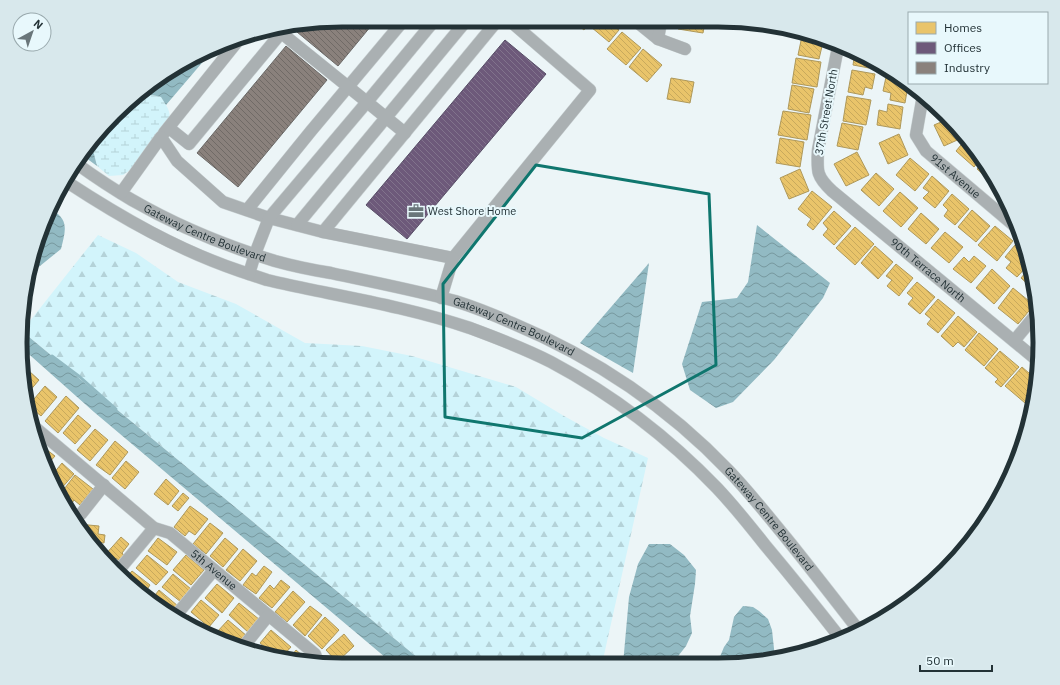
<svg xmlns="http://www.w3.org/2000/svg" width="1060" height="685" font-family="'IBM Plex Sans',sans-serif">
  <defs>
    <pattern id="forest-firs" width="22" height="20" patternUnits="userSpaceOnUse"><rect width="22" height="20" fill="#d2f4fb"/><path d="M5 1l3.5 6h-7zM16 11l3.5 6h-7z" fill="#b4d2d8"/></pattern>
    <pattern id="wetland-marsh" width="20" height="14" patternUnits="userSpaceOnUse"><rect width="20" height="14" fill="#d2f4fb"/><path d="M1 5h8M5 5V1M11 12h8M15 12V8" fill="none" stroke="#b4d2d8"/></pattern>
    <pattern id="water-waves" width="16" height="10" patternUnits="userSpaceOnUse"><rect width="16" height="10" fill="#92bac3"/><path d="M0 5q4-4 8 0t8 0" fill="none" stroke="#77989f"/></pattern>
    <pattern id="homes-back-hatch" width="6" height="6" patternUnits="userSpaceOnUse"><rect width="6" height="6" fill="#e9c46a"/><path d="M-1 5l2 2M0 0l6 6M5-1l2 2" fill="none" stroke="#c8a95c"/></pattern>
    <pattern id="offices-back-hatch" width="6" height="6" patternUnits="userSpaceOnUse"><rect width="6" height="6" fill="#6d597a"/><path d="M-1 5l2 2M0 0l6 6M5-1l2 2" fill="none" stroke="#81738c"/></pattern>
    <pattern id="industry-back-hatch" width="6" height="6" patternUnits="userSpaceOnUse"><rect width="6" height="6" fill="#8a817c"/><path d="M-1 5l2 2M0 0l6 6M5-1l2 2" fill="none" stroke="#706a66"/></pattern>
  </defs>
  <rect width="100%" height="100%" fill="#ecf5f7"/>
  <!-- forest -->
  <polygon fill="url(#forest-firs)" points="98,235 136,253 178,282 236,304 305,343 362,346 412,356 516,387 564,416 604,438 648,458 602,664 424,663 22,331"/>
  <!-- wetland -->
  <path fill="url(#wetland-marsh)" d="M148 94 161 97C166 105 172 112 169 122L130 170 123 175 109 176 97 166 93 150 127 108 139 97Z"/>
  <!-- water -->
  <g fill="url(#water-waves)">
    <polygon points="213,50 166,105 161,97 148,94 139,97 163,74"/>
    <polygon points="127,108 93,150 97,166 82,155 87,146"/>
    <path d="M52 210C70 220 65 232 61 249L30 274 37 239Z"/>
    <polygon points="757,225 830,283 823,298 774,360 733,402 716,408 690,390 682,364 702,302 737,298 748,282"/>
    <polygon points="649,263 633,373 580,343"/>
    <polygon points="22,331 23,332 424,663 392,663 94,412 23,349"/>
    <polygon points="649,544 670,544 684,555 696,570 695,584 690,616 692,633 686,646 672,664 623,664 629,597 638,564"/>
    <polygon points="743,606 753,607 759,611 768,619 772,630 775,658 738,664 717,664 724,647 729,640 734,617"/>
  </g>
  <!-- homes -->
  <g fill="url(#homes-back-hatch)" stroke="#ae985a">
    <polygon points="574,22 590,22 584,30"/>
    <polygon points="596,22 610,22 619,30 609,42 591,27"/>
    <polygon points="679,22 705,22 703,33 678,29"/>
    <polygon points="622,32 641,48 626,65 607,49"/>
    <polygon points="802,36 823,42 819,59 798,55"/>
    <polygon points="643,49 662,65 647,82 629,67"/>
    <polygon points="855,52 860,53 872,61 870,61 869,68 853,65"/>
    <polygon points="796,58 821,62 817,87 792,83"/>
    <polygon points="852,70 875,74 872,89 865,87 863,95 848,92"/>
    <polygon points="886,77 899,79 908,85 905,103 890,100 891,93 883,91"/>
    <polygon points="671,78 694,82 690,103 667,99"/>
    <polygon points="792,85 814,89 809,113 788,109"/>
    <polygon points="847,96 871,100 866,125 843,121"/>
    <polygon points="888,104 903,107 900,129 877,125 879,110 887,112"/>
    <polygon points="783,111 811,115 807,140 778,135"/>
    <polygon points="948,119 964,137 944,146 934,125"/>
    <polygon points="842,123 863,127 858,150 837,146"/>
    <polygon points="899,134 908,155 888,164 879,143"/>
    <polygon points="780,138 804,142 800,167 776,163"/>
    <polygon points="966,139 973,146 981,159 974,167 956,151"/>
    <polygon points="857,152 869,175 846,186 834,164"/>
    <polygon points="910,158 929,174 915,191 896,175"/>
    <polygon points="983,162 996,182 994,184 977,169"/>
    <polygon points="800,169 809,191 789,199 780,178"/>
    <polygon points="876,173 894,189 879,206 861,190"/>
    <polygon points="932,176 949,191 935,208 923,198 929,192 923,188"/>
    <polygon points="812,191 832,207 813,230 807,225 811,219 798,209"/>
    <polygon points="900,192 918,208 901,227 883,211"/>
    <polygon points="952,194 969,209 955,225 944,216 948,210 943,205"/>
    <polygon points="972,210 990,226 976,242 958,227"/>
    <polygon points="834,211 851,226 834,245 823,235 828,229 823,223"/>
    <polygon points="921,213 939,229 926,244 908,229"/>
    <polygon points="995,226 1013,241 997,261 978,245"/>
    <polygon points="855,227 874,244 855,265 836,248"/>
    <polygon points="945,232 963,247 949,263 931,248"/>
    <polygon points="1015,245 1028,256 1030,263 1017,277 1006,268 1011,262 1005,257"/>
    <polygon points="875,246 893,262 878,279 861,263"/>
    <polygon points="974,256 986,266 971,283 953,269 964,257 969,262"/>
    <polygon points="896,264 913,278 899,296 887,286 892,280 886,276"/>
    <polygon points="1030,267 1034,290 1021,278"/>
    <polygon points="992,269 1010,286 994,304 976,288"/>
    <polygon points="917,282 935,297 920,314 908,304 913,298 907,293"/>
    <polygon points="1013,288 1034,305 1018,324 998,308"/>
    <polygon points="938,299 955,313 938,333 927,324 931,319 925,314"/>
    <polygon points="958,316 977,332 964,347 958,342 953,347 941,336"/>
    <polygon points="979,333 998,349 984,366 965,350"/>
    <polygon points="1000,351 1019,367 1001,387 995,382 998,379 985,368"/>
    <polygon points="1022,367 1037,380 1036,389 1025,403 1005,386"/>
    <polygon points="29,371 39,380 28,393 26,374"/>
    <polygon points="45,386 57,397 41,416 29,406 29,405"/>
    <polygon points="1035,395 1031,411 1025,406"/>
    <polygon points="66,396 79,408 58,433 45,421"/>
    <polygon points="78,415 91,426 75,444 63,433"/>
    <polygon points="95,429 108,440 90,461 77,450"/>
    <polygon points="115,441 128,452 110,475 96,465"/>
    <polygon points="43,447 55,456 48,464 41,449"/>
    <polygon points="126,461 139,472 125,489 112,478"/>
    <polygon points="62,463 74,474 60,490 53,474"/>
    <polygon points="75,475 93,489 80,505 74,500 70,506 65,502 61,493"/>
    <polygon points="166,479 179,491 168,505 154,494"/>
    <polygon points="183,493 189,498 178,511 172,506"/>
    <polygon points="190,506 208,519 195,535 189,531 185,536 174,527"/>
    <polygon points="210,523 223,533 206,554 193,544"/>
    <polygon points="78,524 99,526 98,534 105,535 104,543 97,542 97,547 78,526"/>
    <polygon points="121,537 129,544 122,553 126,557 121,562 116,558 112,563 104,556"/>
    <polygon points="158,538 177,552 167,565 148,551"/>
    <polygon points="225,538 238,549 223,567 210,556"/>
    <polygon points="243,549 257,561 240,581 226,570"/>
    <polygon points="147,555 168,572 156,585 136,568"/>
    <polygon points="186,555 204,570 191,585 173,570"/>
    <polygon points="264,566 272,572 256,594 243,585 252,573 256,576"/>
    <polygon points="132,571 150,585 144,594 130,585 125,579"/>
    <polygon points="173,574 191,589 181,602 162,587"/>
    <polygon points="281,580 290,587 272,608 259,598 270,585 274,589"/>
    <polygon points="217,584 234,598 222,613 205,598"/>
    <polygon points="159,590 178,606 173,612 152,599"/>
    <polygon points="293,591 305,602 287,622 275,612"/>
    <polygon points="201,600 219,615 209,627 191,612"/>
    <polygon points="239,603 260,620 249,633 229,615"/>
    <polygon points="310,606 322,615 305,636 293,625"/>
    <polygon points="188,615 206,631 205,632 185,619"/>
    <polygon points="325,617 339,630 322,649 308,636"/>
    <polygon points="228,620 247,636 238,646 230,643 217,632"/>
    <polygon points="271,630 291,647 282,657 276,656 260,643"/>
    <polygon points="344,634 354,646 337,662 326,650"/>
    <polygon points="256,646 264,653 254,650"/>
    <polygon points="296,650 310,662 301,662 289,659"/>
  </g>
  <!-- offices -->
  <polygon fill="url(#offices-back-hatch)" stroke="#574d66" points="505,40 546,74 407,239 366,205"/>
  <!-- industry -->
  <g fill="url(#industry-back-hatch)" stroke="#6b6967">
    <polygon points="342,20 376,20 338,66 297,32 302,27"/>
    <polygon points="286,46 327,80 238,187 197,153"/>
  </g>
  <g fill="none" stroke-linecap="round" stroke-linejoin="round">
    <!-- stream -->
    <polyline stroke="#92bac3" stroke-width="3" points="52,356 80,377 116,409"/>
    <defs>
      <g id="minor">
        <polyline points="637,22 658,39 685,49"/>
        <polyline points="658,39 661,22"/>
        <path id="s1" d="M838 47 818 150C817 171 816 176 832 191L1038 361"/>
        <path id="s2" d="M923 95 916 135 926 151 1017 228"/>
        <polyline points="169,128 189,144 281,33"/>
        <polyline points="164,133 241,37"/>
        <polyline points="405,133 367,102 434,21"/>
        <path id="s3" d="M77 164C95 177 113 189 132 200 177 226 226 246 275 261 293 266 312 270 331 273 372 282 414 290 455 301 474 307 494 315 512 323 593 357 668 407 729 471 750 493 768 516 787 539 812 570 836 601 860 632"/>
        <path d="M67 182C122 218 178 250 240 271 249 274 258 277 267 280 280 283 294 286 308 289 362 300 417 310 470 328 497 338 526 349 551 362 613 395 669 438 717 488 734 506 750 526 765 545 791 576 816 607 841 639"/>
        <polyline points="121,193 161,137 177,161 223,202 269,218 323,232 453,258 590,90 510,21"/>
        <polyline points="247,210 311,131 404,20"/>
        <polyline points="297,225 466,21"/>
        <polyline points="323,232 497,21"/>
        <polyline points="249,274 255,254 269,218 367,102 279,31"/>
        <polyline points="441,298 453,258"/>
        <polyline points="1014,341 1038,312"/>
        <path id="s4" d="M31 424 154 528 170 533 315 654 318 662"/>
        <polyline points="72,516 81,514 104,485"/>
        <polyline points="118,571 154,528"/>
        <polyline points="177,614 214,570"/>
        <polyline points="243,647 268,616"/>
      </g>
    </defs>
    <!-- minor casing -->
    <use href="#minor" stroke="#c9d1d3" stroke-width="13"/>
    <!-- minor -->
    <use href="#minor" stroke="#aab0b2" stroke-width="12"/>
  </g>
  <!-- marked area -->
  <path fill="none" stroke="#0f766e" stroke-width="3" stroke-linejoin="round" d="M536 165 709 194 716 365 582 438 445 417 443 284Z"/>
  <!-- icons -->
  <defs>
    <symbol id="office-bare" viewBox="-9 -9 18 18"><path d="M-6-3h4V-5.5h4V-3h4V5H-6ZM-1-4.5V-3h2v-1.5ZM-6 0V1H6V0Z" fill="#69767a" stroke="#e8f8fc" stroke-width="2.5" paint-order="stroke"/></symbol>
  </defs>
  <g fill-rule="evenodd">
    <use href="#office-bare" x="405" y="200" width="22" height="22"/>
  </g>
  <g text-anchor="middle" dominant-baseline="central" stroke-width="4" stroke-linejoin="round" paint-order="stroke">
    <!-- street labels -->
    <g font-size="11" fill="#233236" stroke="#e8f8fc">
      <text transform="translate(826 112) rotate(-80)">37th Street North</text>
      <text stroke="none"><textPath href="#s2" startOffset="98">91st Avenue</textPath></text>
      <text stroke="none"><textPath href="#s3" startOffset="146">Gateway Centre Boulevard</textPath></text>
      <text stroke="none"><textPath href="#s1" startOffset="275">90th Terrace North</textPath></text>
      <text stroke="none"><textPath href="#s3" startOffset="470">Gateway Centre Boulevard</textPath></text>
      <text stroke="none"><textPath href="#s3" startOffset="794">Gateway Centre Boulevard</textPath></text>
      <text stroke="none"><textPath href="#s4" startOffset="235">5th Avenue</textPath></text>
    </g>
    <!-- poi labels -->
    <g font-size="11" fill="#233236" stroke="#e8f8fc" text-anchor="start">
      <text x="428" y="211">West Shore Home</text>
    </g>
  </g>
  <!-- crop -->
  <path d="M0 0H1060V685H0ZM342 27H718A315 315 0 0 1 1033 342V343A315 315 0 0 1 718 658H342A315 315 0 0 1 27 343V342A315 315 0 0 1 342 27Z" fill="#d8e8ec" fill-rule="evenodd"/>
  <path fill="none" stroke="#233236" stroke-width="5" d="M342 27H718A315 315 0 0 1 1033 342V343A315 315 0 0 1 718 658H342A315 315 0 0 1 27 343V342A315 315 0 0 1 342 27Z"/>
  <!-- legend -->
  <rect x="908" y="12" width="140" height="72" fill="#e8f8fc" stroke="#99a9ad"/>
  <rect x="916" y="22" width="20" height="12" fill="#e9c46a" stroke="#99a9ad"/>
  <text x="944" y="32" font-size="12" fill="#233236">Homes</text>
  <rect x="916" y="42" width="20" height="12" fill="#6d597a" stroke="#99a9ad"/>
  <text x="944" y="52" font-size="12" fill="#233236">Offices</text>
  <rect x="916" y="62" width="20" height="12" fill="#8a817c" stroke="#99a9ad"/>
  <text x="944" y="72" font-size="12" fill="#233236">Industry</text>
  <!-- north arrow -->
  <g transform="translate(32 32) rotate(40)"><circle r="19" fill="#e8f8fc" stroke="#99a9ad"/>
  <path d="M0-3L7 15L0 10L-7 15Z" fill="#69767a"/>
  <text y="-6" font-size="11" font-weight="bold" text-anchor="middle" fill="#233236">N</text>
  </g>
  <!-- scale -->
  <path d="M920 665v6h72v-6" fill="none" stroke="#233236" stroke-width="2"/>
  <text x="926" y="665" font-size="12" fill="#233236" stroke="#e8f8fc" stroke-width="3" paint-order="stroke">50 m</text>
</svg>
